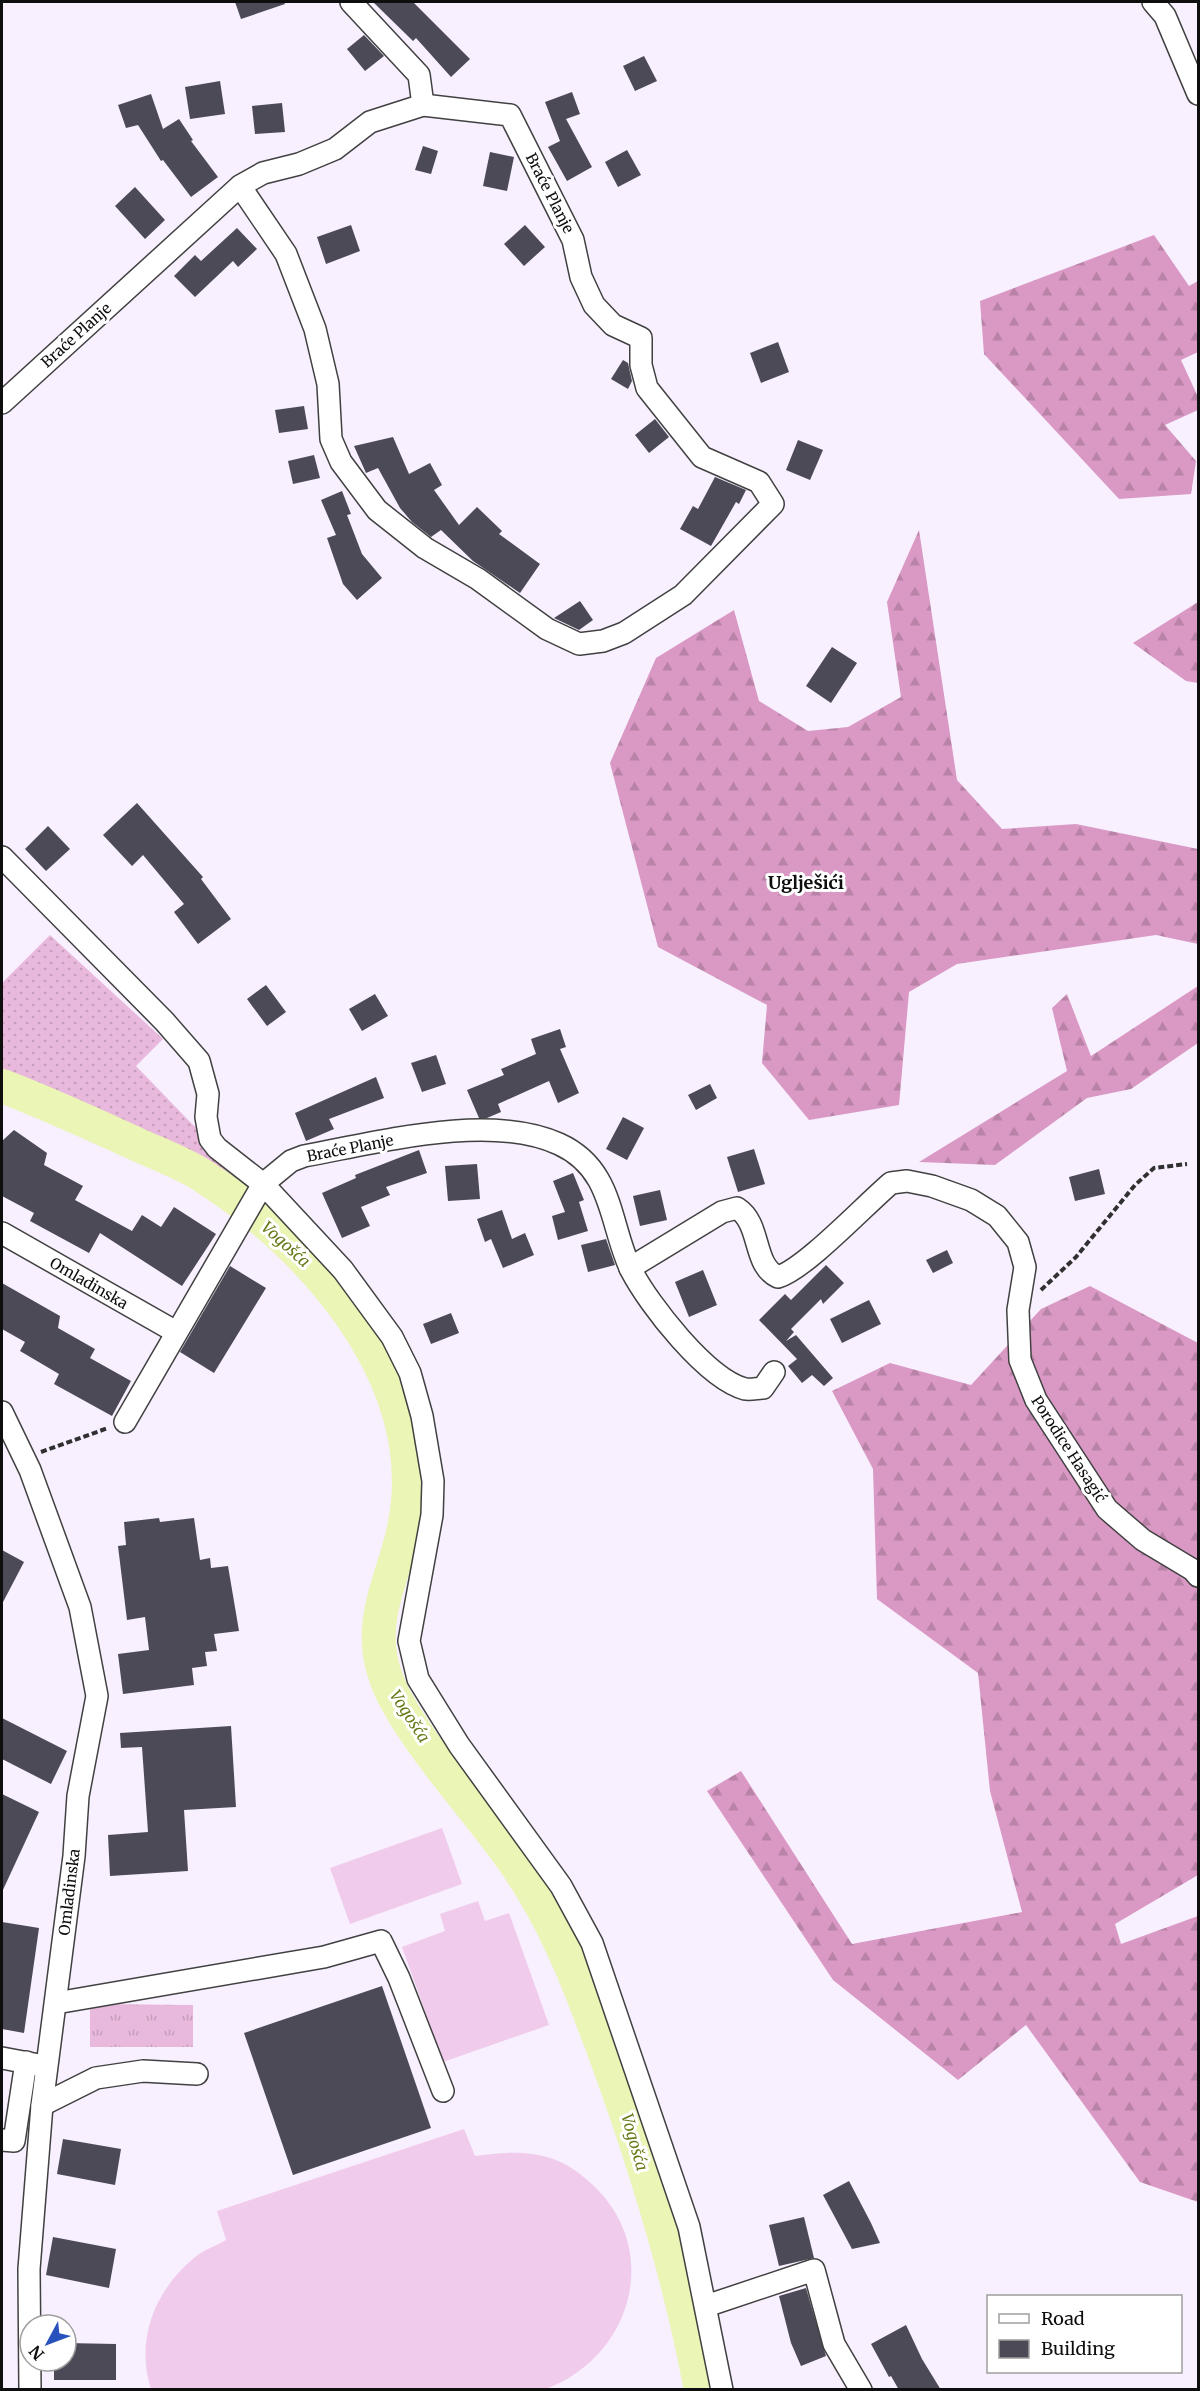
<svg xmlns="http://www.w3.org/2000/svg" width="1200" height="2391" font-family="Merriweather,serif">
  <defs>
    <pattern id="grass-dots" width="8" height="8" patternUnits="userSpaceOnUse" patternTransform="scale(1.5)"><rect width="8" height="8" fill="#e8b9dc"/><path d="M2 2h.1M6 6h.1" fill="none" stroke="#c69ebc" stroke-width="1.8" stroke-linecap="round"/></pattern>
    <pattern id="forest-firs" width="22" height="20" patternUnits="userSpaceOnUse" patternTransform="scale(1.5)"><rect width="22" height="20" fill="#d999c4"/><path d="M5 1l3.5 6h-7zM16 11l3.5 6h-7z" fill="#b983a7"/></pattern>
    <pattern id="park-tufts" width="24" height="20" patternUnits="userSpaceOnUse" patternTransform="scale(1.5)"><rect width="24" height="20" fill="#e8b9dc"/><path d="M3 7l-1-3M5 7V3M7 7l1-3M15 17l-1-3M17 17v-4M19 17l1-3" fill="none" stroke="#c69ebc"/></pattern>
  </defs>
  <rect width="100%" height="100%" fill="#f8efff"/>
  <!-- grass -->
  <polygon fill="url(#grass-dots)" points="50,935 163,1039 136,1066 192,1124 263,1184 410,1373 388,1383 374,1352 348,1311 313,1269 231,1195 201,1174 37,1099 2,1086 2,983"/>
  <!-- forest -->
  <g fill="url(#forest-firs)">
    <polygon points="1154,235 1189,286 1198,281 1198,352 1181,360 1198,397 1198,410 1165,425 1196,461 1191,494 1119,499 984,354 980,301"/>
    <polygon points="919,530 957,780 1002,829 1076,824 1198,849 1198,944 1156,935 957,964 909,992 899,1105 809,1120 762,1063 767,1005 658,947 610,763 656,658 734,610 759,701 808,731 848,727 901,697 887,602"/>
    <polygon points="1198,602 1198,683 1186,681 1133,643"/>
    <polygon points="1198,986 1198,1043 1131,1089 1087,1098 995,1165 919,1162 1067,1071 1052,1008 1067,994 1091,1056"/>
    <polygon points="1090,1286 1198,1343 1198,1875 1115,1924 1121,1944 1198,1916 1198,2202 1140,2182 1026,2025 958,2080 833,1980 707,1791 741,1771 852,1944 1022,1912 990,1791 978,1673 877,1599 873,1469 832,1391 890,1363 971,1385 1041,1309"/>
  </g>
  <!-- park -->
  <polygon fill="url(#park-tufts)" points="90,2004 193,2005 193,2047 90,2047"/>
  <!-- pitch -->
  <g fill="#f0cbeb">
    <polygon points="442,1828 462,1884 350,1924 330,1868"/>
    <polygon points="478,1901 485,1921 509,1913 549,2025 443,2062 402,1947 445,1931 440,1914"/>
    <path d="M464 2129 475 2156C500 2153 522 2150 547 2157 566 2162 583 2175 596 2188 663 2255 629 2360 543 2390L151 2389C135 2340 155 2290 194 2258 203 2250 216 2246 226 2240L217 2211Z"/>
  </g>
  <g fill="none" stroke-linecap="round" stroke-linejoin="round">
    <!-- river -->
    <path stroke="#ebf5b5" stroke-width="34" d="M2 1086C47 1103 90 1123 134 1143 157 1154 184 1163 206 1178 311 1246 420 1369 408 1502 401 1579 353 1623 397 1702 435 1770 493 1824 533 1891 564 1942 586 2002 607 2059 646 2166 680 2277 701 2390"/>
  </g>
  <!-- building -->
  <g fill="#4c4a56">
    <polygon points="235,2 284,2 285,4 241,19"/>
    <polygon points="373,2 413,2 470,59 451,77 416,38 413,41"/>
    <polygon points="364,35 384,56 365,71 347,49"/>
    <polygon points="644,56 657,81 635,91 623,66"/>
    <polygon points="220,81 225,114 190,119 185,87"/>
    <polygon points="572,92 580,114 566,119 592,167 567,181 548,147 560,141 545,102"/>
    <polygon points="151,94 163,129 179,119 193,140 191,141 218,177 191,197 163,160 161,161 138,125 126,128 118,105"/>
    <polygon points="282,103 285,132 255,134 252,106"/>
    <polygon points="423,146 438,151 431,174 415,170"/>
    <polygon points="627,150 641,175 618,187 605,162"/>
    <polygon points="490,152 514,157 507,191 483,186"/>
    <polygon points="135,187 165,220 145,239 115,206"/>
    <polygon points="351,225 360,251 326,264 317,237"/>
    <polygon points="525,225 545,247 524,266 504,244"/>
    <polygon points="237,228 257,249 238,267 233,261 195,297 174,276 195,255 201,261"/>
    <polygon points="778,342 789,372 761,383 750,353"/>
    <polygon points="623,360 628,363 632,381 628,389 611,379"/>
    <polygon points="304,406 308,429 279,433 275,410"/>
    <polygon points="655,419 669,437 649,453 635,435"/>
    <polygon points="393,437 409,474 430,463 442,485 434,490 459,525 477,507 502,531 499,534 540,564 520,593 473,561 441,530 431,537 412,522 400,508 378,468 366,473 354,446"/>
    <polygon points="798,440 823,450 810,480 786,470"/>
    <polygon points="314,455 320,478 293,484 288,461"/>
    <polygon points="715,477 746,490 739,504 736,502 711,546 680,529 693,506 698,509"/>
    <polygon points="342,491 351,514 347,515 362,554 382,578 357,600 343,584 327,538 336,535 321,500"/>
    <polygon points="580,601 593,620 579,630 554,618"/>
    <polygon points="832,647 857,663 831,703 806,686"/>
    <polygon points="137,803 203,877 201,879 231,919 198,944 174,912 184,904 143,855 132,866 103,835"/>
    <polygon points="48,826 70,849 46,871 25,849"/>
    <polygon points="266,985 286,1012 267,1026 247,999"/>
    <polygon points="375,994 388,1016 362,1031 349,1009"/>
    <polygon points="560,1029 566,1047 560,1049 579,1093 558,1103 549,1081 498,1104 501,1112 487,1118 479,1118 467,1090 504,1075 501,1069 536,1054 531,1039"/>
    <polygon points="436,1055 446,1084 422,1092 411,1063"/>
    <polygon points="376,1077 384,1098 329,1119 334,1129 306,1141 295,1113"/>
    <polygon points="710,1084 717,1098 696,1110 688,1095"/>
    <polygon points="623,1117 644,1128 627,1160 606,1149"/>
    <polygon points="14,1130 47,1153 44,1165 83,1186 75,1200 132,1231 142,1215 161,1227 174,1207 216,1234 182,1286 100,1233 89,1253 30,1221 34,1213 2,1196 2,1141"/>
    <polygon points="754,1149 765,1184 738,1192 727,1157"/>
    <polygon points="419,1150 427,1173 386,1187 390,1195 361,1207 370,1226 342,1238 322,1193 356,1178 355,1175"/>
    <polygon points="477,1164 480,1199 448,1201 445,1166"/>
    <polygon points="1099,1169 1105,1194 1075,1201 1069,1177"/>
    <polygon points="573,1173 584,1200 579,1202 588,1231 558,1240 552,1216 565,1212 553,1181"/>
    <polygon points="660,1190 667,1220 640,1226 633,1196"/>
    <polygon points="502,1210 512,1239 525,1233 534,1255 503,1268 491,1239 485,1242 477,1219"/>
    <polygon points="606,1239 615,1265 588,1272 581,1245"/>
    <polygon points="947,1250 953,1263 933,1273 926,1260"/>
    <polygon points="826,1265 844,1283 823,1304 821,1299 791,1329 794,1332 786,1341 796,1335 833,1378 824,1386 812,1375 802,1383 788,1366 797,1359 759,1320 785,1294 791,1300"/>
    <polygon points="230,1266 266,1288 214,1373 180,1352"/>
    <polygon points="703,1270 717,1305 689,1317 675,1282"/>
    <polygon points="2,1283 60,1316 58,1328 95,1349 90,1358 131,1381 112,1416 54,1384 59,1374 20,1351 25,1342 2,1329"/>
    <polygon points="869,1300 881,1324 842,1343 830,1319"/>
    <polygon points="451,1313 459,1333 431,1344 423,1324"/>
    <polygon points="159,1518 160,1522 194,1518 200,1560 210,1558 211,1568 228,1566 239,1631 214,1634 217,1651 205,1652 207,1666 192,1668 194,1685 123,1694 118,1654 149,1650 145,1617 127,1620 118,1546 126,1545 124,1522"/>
    <polygon points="2,1550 24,1562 2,1604"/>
    <polygon points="2,1718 67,1751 51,1784 2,1759"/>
    <polygon points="231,1726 236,1807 184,1810 188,1871 110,1876 108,1835 148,1832 142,1747 121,1748 120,1733"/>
    <polygon points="2,1794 39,1812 2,1892"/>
    <polygon points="2,1922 39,1928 24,2033 2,2029"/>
    <polygon points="382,1986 431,2128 293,2175 244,2033"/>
    <polygon points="63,2139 121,2149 115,2185 57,2174"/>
    <polygon points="849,2181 871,2223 880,2243 852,2249 823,2195"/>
    <polygon points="804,2217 814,2258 779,2266 769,2225"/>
    <polygon points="53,2237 116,2249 109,2288 46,2275"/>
    <polygon points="806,2288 826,2356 801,2366 791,2343 779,2296"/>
    <polygon points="906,2325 922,2359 941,2390 899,2390 891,2376 889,2377 871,2344"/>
    <polygon points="66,2343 116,2344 116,2380 54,2380 54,2361 66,2361"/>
  </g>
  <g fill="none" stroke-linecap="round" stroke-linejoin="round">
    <defs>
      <g id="minor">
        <polyline points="351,2 419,75 423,105"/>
        <polyline points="1153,2 1165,16 1198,94"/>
        <polyline points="2,403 240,186 263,173 299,164 335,149 370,122 423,105 510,115 573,240 581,277 594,305 613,325 641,338 641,365 647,388 702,457 759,482 773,504 683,595 624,633 603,641 579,644 547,629 478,579 425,548 377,510 341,462 331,439 328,384 315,329 286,254 240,186"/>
        <polyline points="2,857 165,1022 199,1061 208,1094 206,1117 210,1139 217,1148 263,1184 343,1270 392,1337 410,1373 422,1416 433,1481 432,1515 409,1641 418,1679 459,1745 561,1886 592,1943 689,2227 722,2390"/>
        <polyline points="2,1233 176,1332"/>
        <path d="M630 1268 722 1212 737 1208C762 1224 752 1265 778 1277 805 1269 865 1205 891 1183L907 1181 932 1186 971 1200 997 1216 1018 1242 1025 1267 1018 1310 1020 1360 1036 1400 1107 1509 1143 1540 1193 1570 1198 1576"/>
        <polyline points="2,1412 30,1470 80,1607 97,1696 78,1796 74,1856 42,2105 29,2269 30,2390"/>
        <path d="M125 1422 263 1184 291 1161 304 1156C376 1143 489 1112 559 1144 614 1169 609 1224 631 1270 649 1305 707 1379 745 1389 751 1390 758 1388 763 1388L774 1372"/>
        <polyline points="56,2003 324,1957 381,1941 399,1978 443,2091"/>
        <polyline points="2,2058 39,2065"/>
        <polyline points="42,2105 96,2078 143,2071 197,2074"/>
        <polyline points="2,2140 14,2141 26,2062"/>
        <polyline points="706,2306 814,2270 834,2344 861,2390"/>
      </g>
    </defs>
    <!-- minor casing -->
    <use href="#minor" stroke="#414141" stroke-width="24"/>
    <!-- path -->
    <g stroke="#303030" stroke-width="4" stroke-dasharray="6 3" stroke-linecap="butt">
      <polyline points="1041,1290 1076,1257 1135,1185 1154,1168 1187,1164"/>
      <polyline points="41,1452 108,1428"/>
    </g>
    <!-- minor -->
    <use href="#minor" stroke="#fff" stroke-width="21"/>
  </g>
  <g text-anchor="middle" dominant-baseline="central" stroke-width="6" stroke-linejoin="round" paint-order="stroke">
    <!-- street labels -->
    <g font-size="15" fill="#0e0e0e" stroke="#fff">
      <text transform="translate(550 193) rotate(63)">Braće Planje</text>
      <text transform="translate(76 335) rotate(-42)">Braće Planje</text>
      <text transform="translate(350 1148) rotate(-11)">Braće Planje</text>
      <text transform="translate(89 1283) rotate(30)">Omladinska</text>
      <text transform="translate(1069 1449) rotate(57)">Porodice Hasagić</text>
      <text transform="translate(69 1892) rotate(-83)">Omladinska</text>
    </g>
    <!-- water labels -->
    <g font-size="16" font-style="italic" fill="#657a18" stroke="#fff">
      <text transform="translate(286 1244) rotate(42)">Vogošća</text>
      <text transform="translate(410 1716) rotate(57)">Vogošća</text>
      <text transform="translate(635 2142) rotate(74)">Vogošća</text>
    </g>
    <!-- quarter labels -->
    <g font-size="18" font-weight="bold" fill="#0e0e0e" stroke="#fff">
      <text x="806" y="882">Uglješići</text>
    </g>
  </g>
  <!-- border -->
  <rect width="1200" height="2391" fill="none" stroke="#0e0e0e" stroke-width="6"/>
  <!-- legend -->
  <rect x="987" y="2295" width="195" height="78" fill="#ffffff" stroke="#9f9f9f" stroke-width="1.5"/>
  <rect x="999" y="2314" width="30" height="9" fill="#ffffff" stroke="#9f9f9f" stroke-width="1.5"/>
  <text x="1041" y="2325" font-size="18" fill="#0e0e0e">Road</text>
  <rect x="999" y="2340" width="30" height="18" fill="#4c4a56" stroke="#9f9f9f" stroke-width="1.5"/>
  <text x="1041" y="2355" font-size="18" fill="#0e0e0e">Building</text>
  <!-- north arrow -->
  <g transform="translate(48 2343) rotate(229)"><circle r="28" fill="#ffffff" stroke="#9f9f9f" stroke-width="1.5"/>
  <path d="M0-4.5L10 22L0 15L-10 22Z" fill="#2951bb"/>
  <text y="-9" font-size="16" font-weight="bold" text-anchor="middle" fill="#0e0e0e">N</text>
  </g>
</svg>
